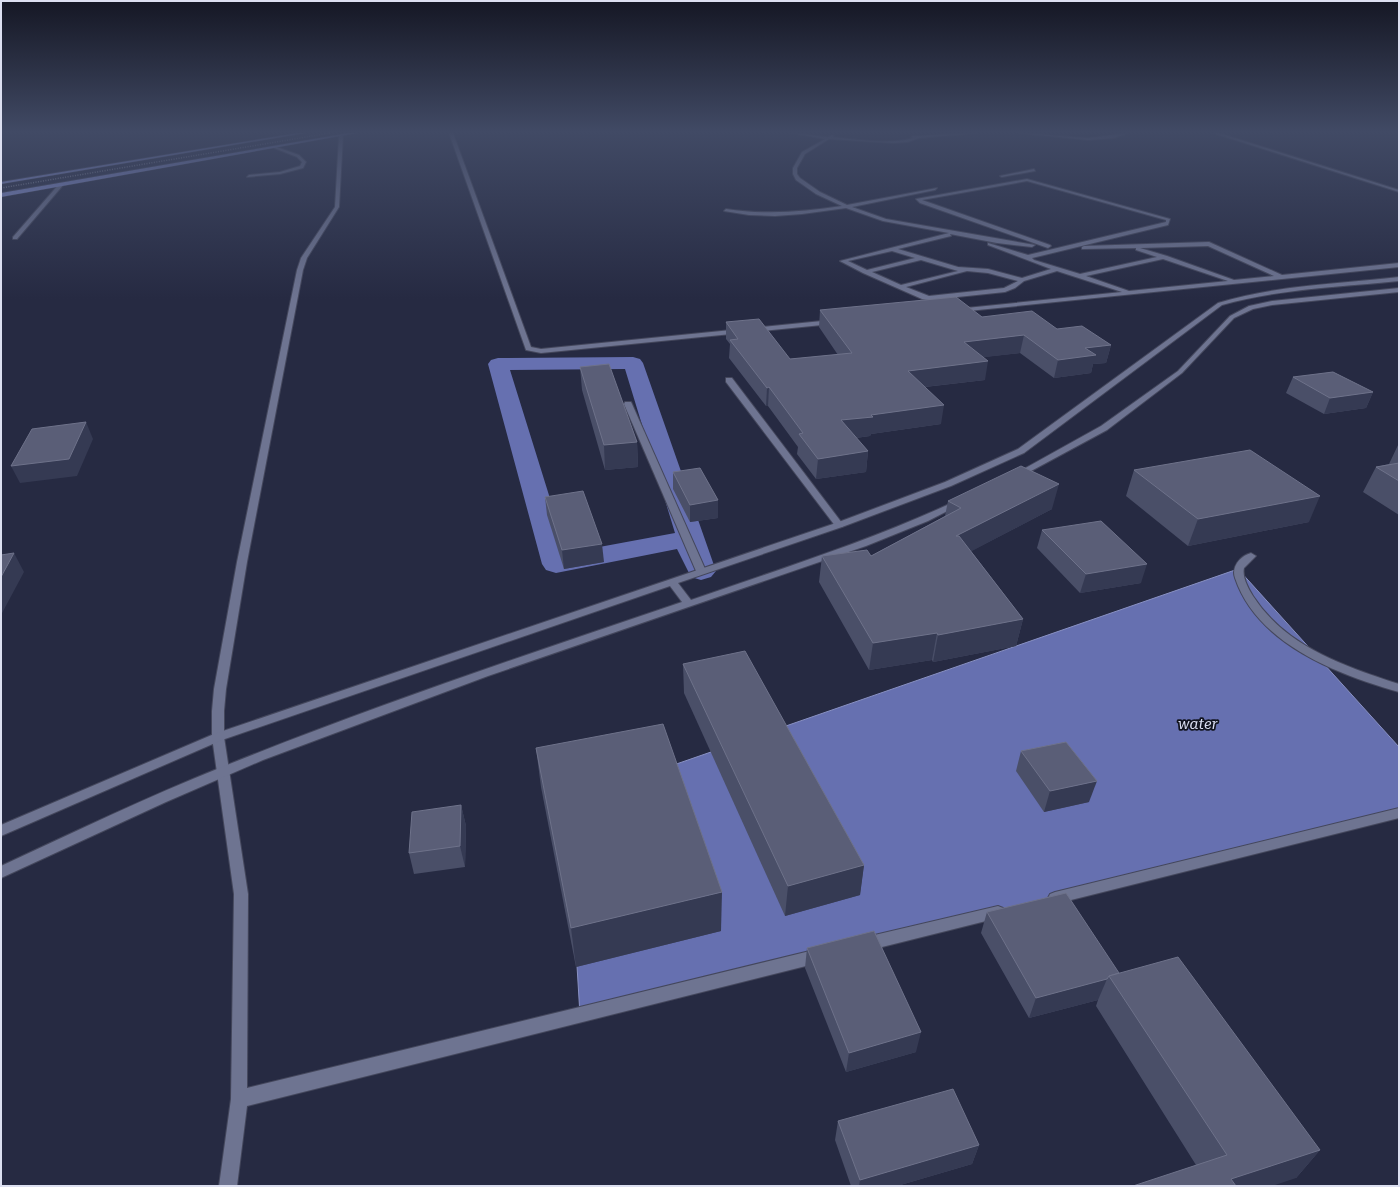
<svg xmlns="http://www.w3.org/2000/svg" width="1400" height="1187" font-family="'Roboto Serif',serif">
  <rect width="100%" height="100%" fill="#262a42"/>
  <!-- water -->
  <polygon fill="#6670b0" stroke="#8991c3" points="1238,569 1399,747 1399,813 580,1015 567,802"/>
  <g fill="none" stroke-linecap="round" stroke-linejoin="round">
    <!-- canal -->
    <path fill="#6670b0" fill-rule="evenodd" d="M633 357 640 359 643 363 716 571 711 577 701 580 691 577 677 549 556 573 546 570 542 564 488 364 491 360 498 358ZM625 369 675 533 567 553 510 370Z"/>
    <defs>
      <g id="service">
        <polygon points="274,146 299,155 306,162 303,168 280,174 247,177 249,175 280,172 300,166 302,162 297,157 274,148"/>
        <polygon points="60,183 64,184 17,239 13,239 13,237"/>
        <polygon points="625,402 631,402 632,404 706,571 704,573 701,574 696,571 624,404"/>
        <path d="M1251 553 1256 556 1244 568C1242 577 1248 588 1253 596 1286 647 1344 666 1399 684V692C1338 675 1257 644 1235 578 1231 567 1240 556 1251 553Z"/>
      </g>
      <g id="minor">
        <polygon points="449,133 453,133 531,347 541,349 832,320 835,322 832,324 541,353 526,350"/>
        <path d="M792 133 828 137 832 135 834 136 833 137C858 140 888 145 913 138L911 137 913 136 977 133 919 138 908 142 894 143 829 139 805 154 797 168V174L800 178 820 192 847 205 937 188 935 190 852 207 886 219 1035 245 1032 247 997 243 950 234 951 236 898 249 958 267 988 269 1022 278 1051 269 988 245V243L1028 255 1166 222V220L1027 181 922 200 1050 245 1051 246 1048 248 920 203 916 199 1027 179 1170 219 1168 225 1032 258 1034 260 1080 274 1157 257 1136 250V248L1082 249V247L1084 246 1209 242 1282 275 1399 263V267L958 312 955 310 956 309 1122 292 1057 271 1024 281 1015 288 1005 292 929 300 922 299 863 273 840 261 949 233 883 221 846 208 802 214 775 216 749 215 724 211 726 209C765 215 803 212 842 206L816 194 796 180 793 174V168L802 152 825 139ZM1208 246 1274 276 1234 280 1167 256 1140 248ZM892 251 915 258 867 270 848 261ZM1163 259 1228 281 1129 291 1086 276ZM921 260 958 271 901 285 872 272ZM967 271 988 273 1018 281 1004 288 929 296 906 287Z"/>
        <polygon points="1019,133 1088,138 1128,133 1114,138 1088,140"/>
        <polygon points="1213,133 1219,133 1399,190 1399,192"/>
        <polygon points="341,135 343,136 339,207 307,258 303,270 247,562 226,689 224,711 224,737 248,894 247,1088 818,949 823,951 825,956 823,961 818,963 247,1106 237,1186 219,1186 231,1099 234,894 212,737 212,711 214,689 237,562 297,270 301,258 335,207 339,136"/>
        <polygon points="1034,169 1035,171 1002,177 1000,176"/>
        <polygon points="726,378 732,378 842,523 844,525 842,527 836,527 726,382"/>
        <polygon points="1399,808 1399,818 1055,904 1050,902 1048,898 1050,894 1055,892"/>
        <polygon points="998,906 1003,908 1005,912 1003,916 998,918 866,951 861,949 859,944 861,939 866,937"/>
      </g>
      <g id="tertiary">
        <path d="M1399 277V281C1341 287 1278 289 1222 305L1024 453 951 486 842 527 678 583 691 600C780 569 870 541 956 501L959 500 963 503 928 521 866 546 488 676 263 760 166 802 1 878V866C74 832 147 797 222 767 373 706 528 654 682 602L670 586 222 740 1 836V825L214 734 836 523 945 482 1018 449 1218 303C1276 285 1339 284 1399 277Z"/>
        <polygon points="1399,288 1399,292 1272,305 1253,309 1234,318 1182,373 1107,430 1020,477 1017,478 1013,475 1101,426 1178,371 1230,316 1249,306 1272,301"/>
      </g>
      <g id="trunk">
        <polygon points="297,133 306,133 1,184 1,182"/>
        <polygon points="348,133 357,133 1,197 1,193"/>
      </g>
    </defs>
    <!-- service casing -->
    <use href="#service" stroke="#44475c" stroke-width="2"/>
    <!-- minor casing -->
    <use href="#minor" stroke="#44475c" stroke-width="2"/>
    <!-- tertiary casing -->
    <use href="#tertiary" stroke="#44475c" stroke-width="2"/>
    <!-- trunk casing -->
    <use href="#trunk" stroke="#44475c" stroke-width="1"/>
    <!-- service -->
    <use href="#service" fill="#6e7491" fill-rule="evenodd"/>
    <!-- minor -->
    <use href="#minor" fill="#6e7491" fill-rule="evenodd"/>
    <!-- tertiary -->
    <use href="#tertiary" fill="#6e7491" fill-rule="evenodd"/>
    <!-- trunk -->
    <use href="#trunk" fill="#909be2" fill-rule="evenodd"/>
    <!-- rail -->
    <polyline stroke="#868a9e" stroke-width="1.5" stroke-dasharray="1 1.5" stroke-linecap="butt" points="1,188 330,133"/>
  </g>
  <!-- wall -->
  <g fill="#4a4f68">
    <polygon points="820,310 982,317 1057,329 1111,345 1106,363 1093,364 1091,373 1054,378 1020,353 983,357 985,380 925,387 941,424 871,434 870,436 856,438 868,451 866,472 816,479 797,454 798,447 768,406 766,406 729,358 730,344 726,339 726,322 790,359 838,355 819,327"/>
    <polygon points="580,367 637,442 638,467 605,470 582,390"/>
    <polygon points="1293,377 1373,392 1366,408 1324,414 1286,393"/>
    <polygon points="1399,443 1399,515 1363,492 1376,467 1389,464"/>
    <polygon points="1134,470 1309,522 1188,546 1126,496"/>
    <polygon points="673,472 718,518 690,522 673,489"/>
    <polygon points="545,497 604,562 564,569 547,515"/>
    <polygon points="948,501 1052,509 971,551 1023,619 1016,646 933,662 932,660 869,670 819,582 822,556 871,556 945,516"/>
    <polygon points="1042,530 1141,583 1080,593 1037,548"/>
    <polygon points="683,664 864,865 860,895 785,916 684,693"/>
    <polygon points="536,748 721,931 576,967 541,787"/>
    <polygon points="1021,751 1089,802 1044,812 1016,771"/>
    <polygon points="461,805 466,826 465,867 414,874 409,853"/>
    <polygon points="987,912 1119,973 1320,1150 1296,1178 1196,1165 1096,1006 1098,1000 1029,1018 981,933"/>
    <polygon points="807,948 916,1052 846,1072 805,968"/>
    <polygon points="838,1121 979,1145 972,1164 897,1186 851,1186 835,1140"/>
  </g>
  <!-- shaded-wall -->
  <g fill="#353a53">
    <polygon points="1024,335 1020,353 961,360 964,342"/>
    <polygon points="1111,345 1106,363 1093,364 1091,373 1054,378 1058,360 1085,348"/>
    <polygon points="988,361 985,380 906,389 908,371"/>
    <polygon points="769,387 768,406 766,406 767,388"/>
    <polygon points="1373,392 1366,408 1324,414 1330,398"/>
    <polygon points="944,405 941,424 871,434 870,436 839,440 841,420 871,415"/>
    <polygon points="86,422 93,439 77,476 20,483 11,466"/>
    <polygon points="637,442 638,467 605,470 604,445"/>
    <polygon points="868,451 866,472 816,479 818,459"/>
    <polygon points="1059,484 1052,509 951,562 956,536"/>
    <polygon points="1320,496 1309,522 1188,546 1198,519"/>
    <polygon points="718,500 718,518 690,522 690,505"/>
    <polygon points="602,544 604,562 564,569 562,550"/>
    <polygon points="14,553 24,572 1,615 1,577"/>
    <polygon points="1147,564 1141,583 1080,593 1086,574"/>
    <polygon points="1023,619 1016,646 933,662 938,635"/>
    <polygon points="937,633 932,660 869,670 873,643"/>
    <polygon points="1097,781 1089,802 1044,812 1050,791"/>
    <polygon points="461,805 466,826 465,867 460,846"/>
    <polygon points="864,865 860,895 785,916 788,886"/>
    <polygon points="722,892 721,931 576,967 571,928"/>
    <polygon points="1107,979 1098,1000 1029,1018 1036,998"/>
    <polygon points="921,1032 916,1052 846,1072 849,1053"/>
    <polygon points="979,1145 972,1164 897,1186 859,1186 860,1180"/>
    <polygon points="1320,1150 1296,1178 1272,1186 1226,1186 1231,1179"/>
  </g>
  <!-- building -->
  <g fill="#5a5e77" stroke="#6e728a">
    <polygon points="956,297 982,317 1032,311 1057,329 1082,326 1111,345 1085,348 1096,355 1058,360 1024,335 964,342 988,361 908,371 944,405 871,415 873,417 841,420 868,451 818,459 799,434 803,433 769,387 767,388 730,340 738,339 726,322 759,319 790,359 852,353 820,310"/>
    <polygon points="609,364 637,442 604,445 580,367"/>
    <polygon points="1333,372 1373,392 1330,398 1293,377"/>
    <polygon points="86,422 69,459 11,466 32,429"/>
    <polygon points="1250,450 1320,496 1198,519 1134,470"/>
    <polygon points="1399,463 1399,481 1376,467"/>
    <polygon points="1021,466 1059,484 956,536 959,536 1023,619 938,635 937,633 873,643 822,556 867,550 871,556 961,508 948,501"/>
    <polygon points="700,468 718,500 690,505 673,472"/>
    <polygon points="583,491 602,544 562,550 545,497"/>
    <polygon points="1101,521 1147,564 1086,574 1042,530"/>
    <polygon points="14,553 1,577 1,555"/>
    <polygon points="745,651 864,865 788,886 683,664"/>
    <polygon points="663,724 722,892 571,928 536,748"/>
    <polygon points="1066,742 1097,781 1050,791 1021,751"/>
    <polygon points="461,805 460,846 409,853 412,812"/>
    <polygon points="1066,893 1119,973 1109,976 1107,979 1036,998 987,912"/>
    <polygon points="874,931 921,1032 849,1053 807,948"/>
    <polygon points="1178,957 1320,1150 1231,1179 1236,1186 1133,1186 1227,1155 1109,976"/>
    <polygon points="953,1089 979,1145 860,1180 838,1121"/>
  </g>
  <!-- sky -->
  <linearGradient id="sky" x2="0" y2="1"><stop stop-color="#151724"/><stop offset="0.44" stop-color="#414a65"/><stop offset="1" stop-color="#414a65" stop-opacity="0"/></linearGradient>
  <rect width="1400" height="299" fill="url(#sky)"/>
  <g text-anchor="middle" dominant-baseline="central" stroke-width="3.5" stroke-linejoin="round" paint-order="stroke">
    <!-- water labels -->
    <g font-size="15" font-style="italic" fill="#dadef1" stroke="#11131e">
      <text x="1198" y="724">water</text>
    </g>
  </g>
  <!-- border -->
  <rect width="1400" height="1187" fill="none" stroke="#dcdff0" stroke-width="4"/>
</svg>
